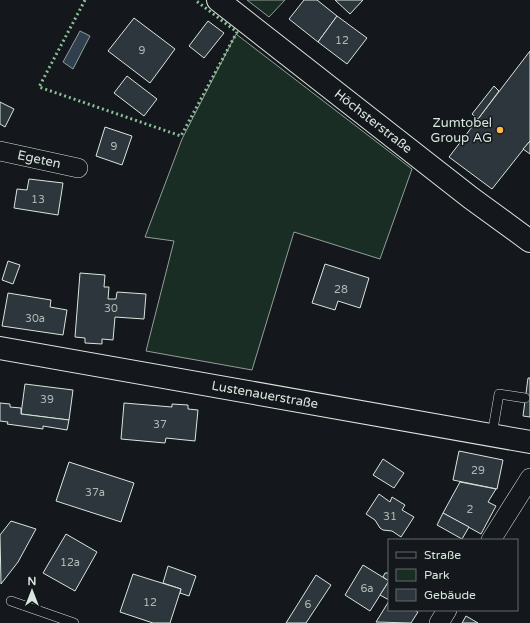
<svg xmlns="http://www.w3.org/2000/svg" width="530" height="623" font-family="'Varela Round',sans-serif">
  <rect width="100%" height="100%" fill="#14181c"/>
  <!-- green -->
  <g fill="#1a2d24" stroke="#939e99">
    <polygon points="247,0 285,0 269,17"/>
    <polygon points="236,34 412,169 380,259 294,232 252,370 146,351 174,241 145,237 182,139"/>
  </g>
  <!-- water -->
  <polygon fill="#2f3f4d" stroke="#939e99" points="80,31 90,36 73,69 63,62"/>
  <!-- building -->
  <g fill="#2c363c" stroke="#d8e6dc">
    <polygon points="304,0 317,0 337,16 318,42 289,19"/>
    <polygon points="335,0 363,0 350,14"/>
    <polygon points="337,16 367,38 347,64 318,42"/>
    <polygon points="134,18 175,49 150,83 108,51"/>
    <polygon points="208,21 224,33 204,58 189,46"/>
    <polygon points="530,51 530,141 492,189 449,157"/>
    <polygon points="127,76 157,99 144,116 114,93"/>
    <polygon points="494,86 499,91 478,119 472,114"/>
    <polygon points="0,102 14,109 5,127 0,124"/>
    <polygon points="105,127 132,136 122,165 96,156"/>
    <polygon points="530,141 530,154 523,149"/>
    <polygon points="29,179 63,183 58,215 14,208 17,189 27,190"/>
    <polygon points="8,261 20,265 13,284 2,280"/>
    <polygon points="325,264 369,278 360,308 338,301 335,310 312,303"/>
    <polygon points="80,273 105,275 104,287 109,287 108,299 116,299 117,292 146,294 144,319 115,317 113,340 102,339 102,344 85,343 85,338 75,337"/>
    <polygon points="8,293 51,300 50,307 67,310 63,335 2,326"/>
    <polygon points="528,378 530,378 530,417 523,416"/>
    <polygon points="25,384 73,390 69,420 21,414"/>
    <polygon points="0,403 10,404 10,407 21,408 21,414 69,420 67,430 43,426 43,429 7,424 8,422 0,421"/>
    <polygon points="124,403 172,407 172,404 188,405 188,409 198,410 195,441 166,438 165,443 121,439"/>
    <polygon points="459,451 503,460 497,489 453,480"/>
    <polygon points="383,459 404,473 394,488 373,475"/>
    <polygon points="69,462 134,483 121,522 56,501"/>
    <polygon points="460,482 496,489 488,502 496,506 481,534 443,513"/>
    <polygon points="379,494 390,502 392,497 405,505 402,510 414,517 401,537 392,531 383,530 380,528 375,520 366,514"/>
    <polygon points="443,513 469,527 462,539 437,525"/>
    <polygon points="11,521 36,529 18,562 1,584 0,535"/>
    <polygon points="66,534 97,552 75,591 43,573"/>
    <polygon points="363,565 389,581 370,611 345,595"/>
    <polygon points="168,566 196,576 189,596 180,593 181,589 163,583"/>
    <polygon points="385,573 389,573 389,600 380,595 389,581 383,577"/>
    <polygon points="133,574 181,589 170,623 153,623 120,612"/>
    <polygon points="316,575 331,585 306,623 286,623"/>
    <polygon points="389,601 389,610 414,610 418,612 411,623 376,622"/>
    <polygon points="466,616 478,623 462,623"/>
  </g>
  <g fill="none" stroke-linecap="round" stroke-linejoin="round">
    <defs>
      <g id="service">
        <polyline points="492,435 499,394 525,398"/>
        <polyline points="11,601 74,623"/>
      </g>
      <g id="minor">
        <path id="s1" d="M0 151 78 168"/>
        <polyline points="491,540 530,478"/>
        <polyline points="439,623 447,610"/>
      </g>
      <g id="secondary">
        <path id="s2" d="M218 0 471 198 530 241"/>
      </g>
      <g id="primary">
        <path id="s3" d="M0 348 530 442"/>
      </g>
    </defs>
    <!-- service casing -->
    <use href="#service" stroke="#d8e6dc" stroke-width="10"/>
    <!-- minor casing -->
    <use href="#minor" stroke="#d8e6dc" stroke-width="20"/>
    <!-- secondary casing -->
    <use href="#secondary" stroke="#d8e6dc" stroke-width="24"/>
    <!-- primary casing -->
    <use href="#primary" stroke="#d8e6dc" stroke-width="24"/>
    <!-- service -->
    <use href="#service" stroke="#14181c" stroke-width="9"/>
    <!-- minor -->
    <use href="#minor" stroke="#14181c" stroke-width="19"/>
    <!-- secondary -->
    <use href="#secondary" stroke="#14181c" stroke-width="22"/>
    <!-- primary -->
    <use href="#primary" stroke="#14181c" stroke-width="22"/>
    <!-- hedge -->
    <polyline stroke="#8ac095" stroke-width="3" stroke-dasharray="2 3" stroke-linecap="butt" points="85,0 39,87 181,136 237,32 195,0"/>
  </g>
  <!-- markers -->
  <circle fill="#ffb74d" stroke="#14181c" stroke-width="1.5" cx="500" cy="130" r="4"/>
  <g text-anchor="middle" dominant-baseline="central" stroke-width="3" stroke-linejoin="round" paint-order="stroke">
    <!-- number labels -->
    <g font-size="11" fill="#adbab4">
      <text x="342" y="40">12</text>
      <text x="142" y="50">9</text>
      <text x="114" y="146">9</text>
      <text x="38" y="199">13</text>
      <text x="341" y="289">28</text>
      <text x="111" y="308">30</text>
      <text x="35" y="318">30a</text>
      <text x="47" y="399">39</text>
      <text x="160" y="424">37</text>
      <text x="478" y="470">29</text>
      <text x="95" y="492">37a</text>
      <text x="470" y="509">2</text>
      <text x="390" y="516">31</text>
      <text x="70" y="562">12a</text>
      <text x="367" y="588">6a</text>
      <text x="150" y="602">12</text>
      <text x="308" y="604">6</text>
    </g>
    <!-- street labels -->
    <g font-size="13" fill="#d8e6dc" stroke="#14181c">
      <text stroke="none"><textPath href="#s2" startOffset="197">Höchsterstraße</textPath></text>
      <text stroke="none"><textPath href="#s1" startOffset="40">Egeten</textPath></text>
      <text stroke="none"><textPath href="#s3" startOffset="269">Lustenauerstraße</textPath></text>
    </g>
    <!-- poi labels -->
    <g font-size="13" fill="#d8e6dc" stroke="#14181c" text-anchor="end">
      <text x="492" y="123">Zumtobel<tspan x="492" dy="15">Group AG</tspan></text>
    </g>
  </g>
  <!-- legend -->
  <rect x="388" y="539" width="130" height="72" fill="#14181c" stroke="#626a69"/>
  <rect x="396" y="552" width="20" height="6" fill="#14181c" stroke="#626a69"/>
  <text x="424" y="559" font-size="12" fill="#d8e6dc">Straße</text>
  <rect x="396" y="569" width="20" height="12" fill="#1a2d24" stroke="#626a69"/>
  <text x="424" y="579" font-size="12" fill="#d8e6dc">Park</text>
  <rect x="396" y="589" width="20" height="12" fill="#2c363c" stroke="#626a69"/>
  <text x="424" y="599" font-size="12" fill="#d8e6dc">Gebäude</text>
  <!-- north arrow -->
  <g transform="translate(32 591)" stroke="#14181c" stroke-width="3" paint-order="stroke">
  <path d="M0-3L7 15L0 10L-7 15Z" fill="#d8e6dc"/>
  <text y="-6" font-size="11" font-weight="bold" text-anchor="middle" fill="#d8e6dc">N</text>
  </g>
</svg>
